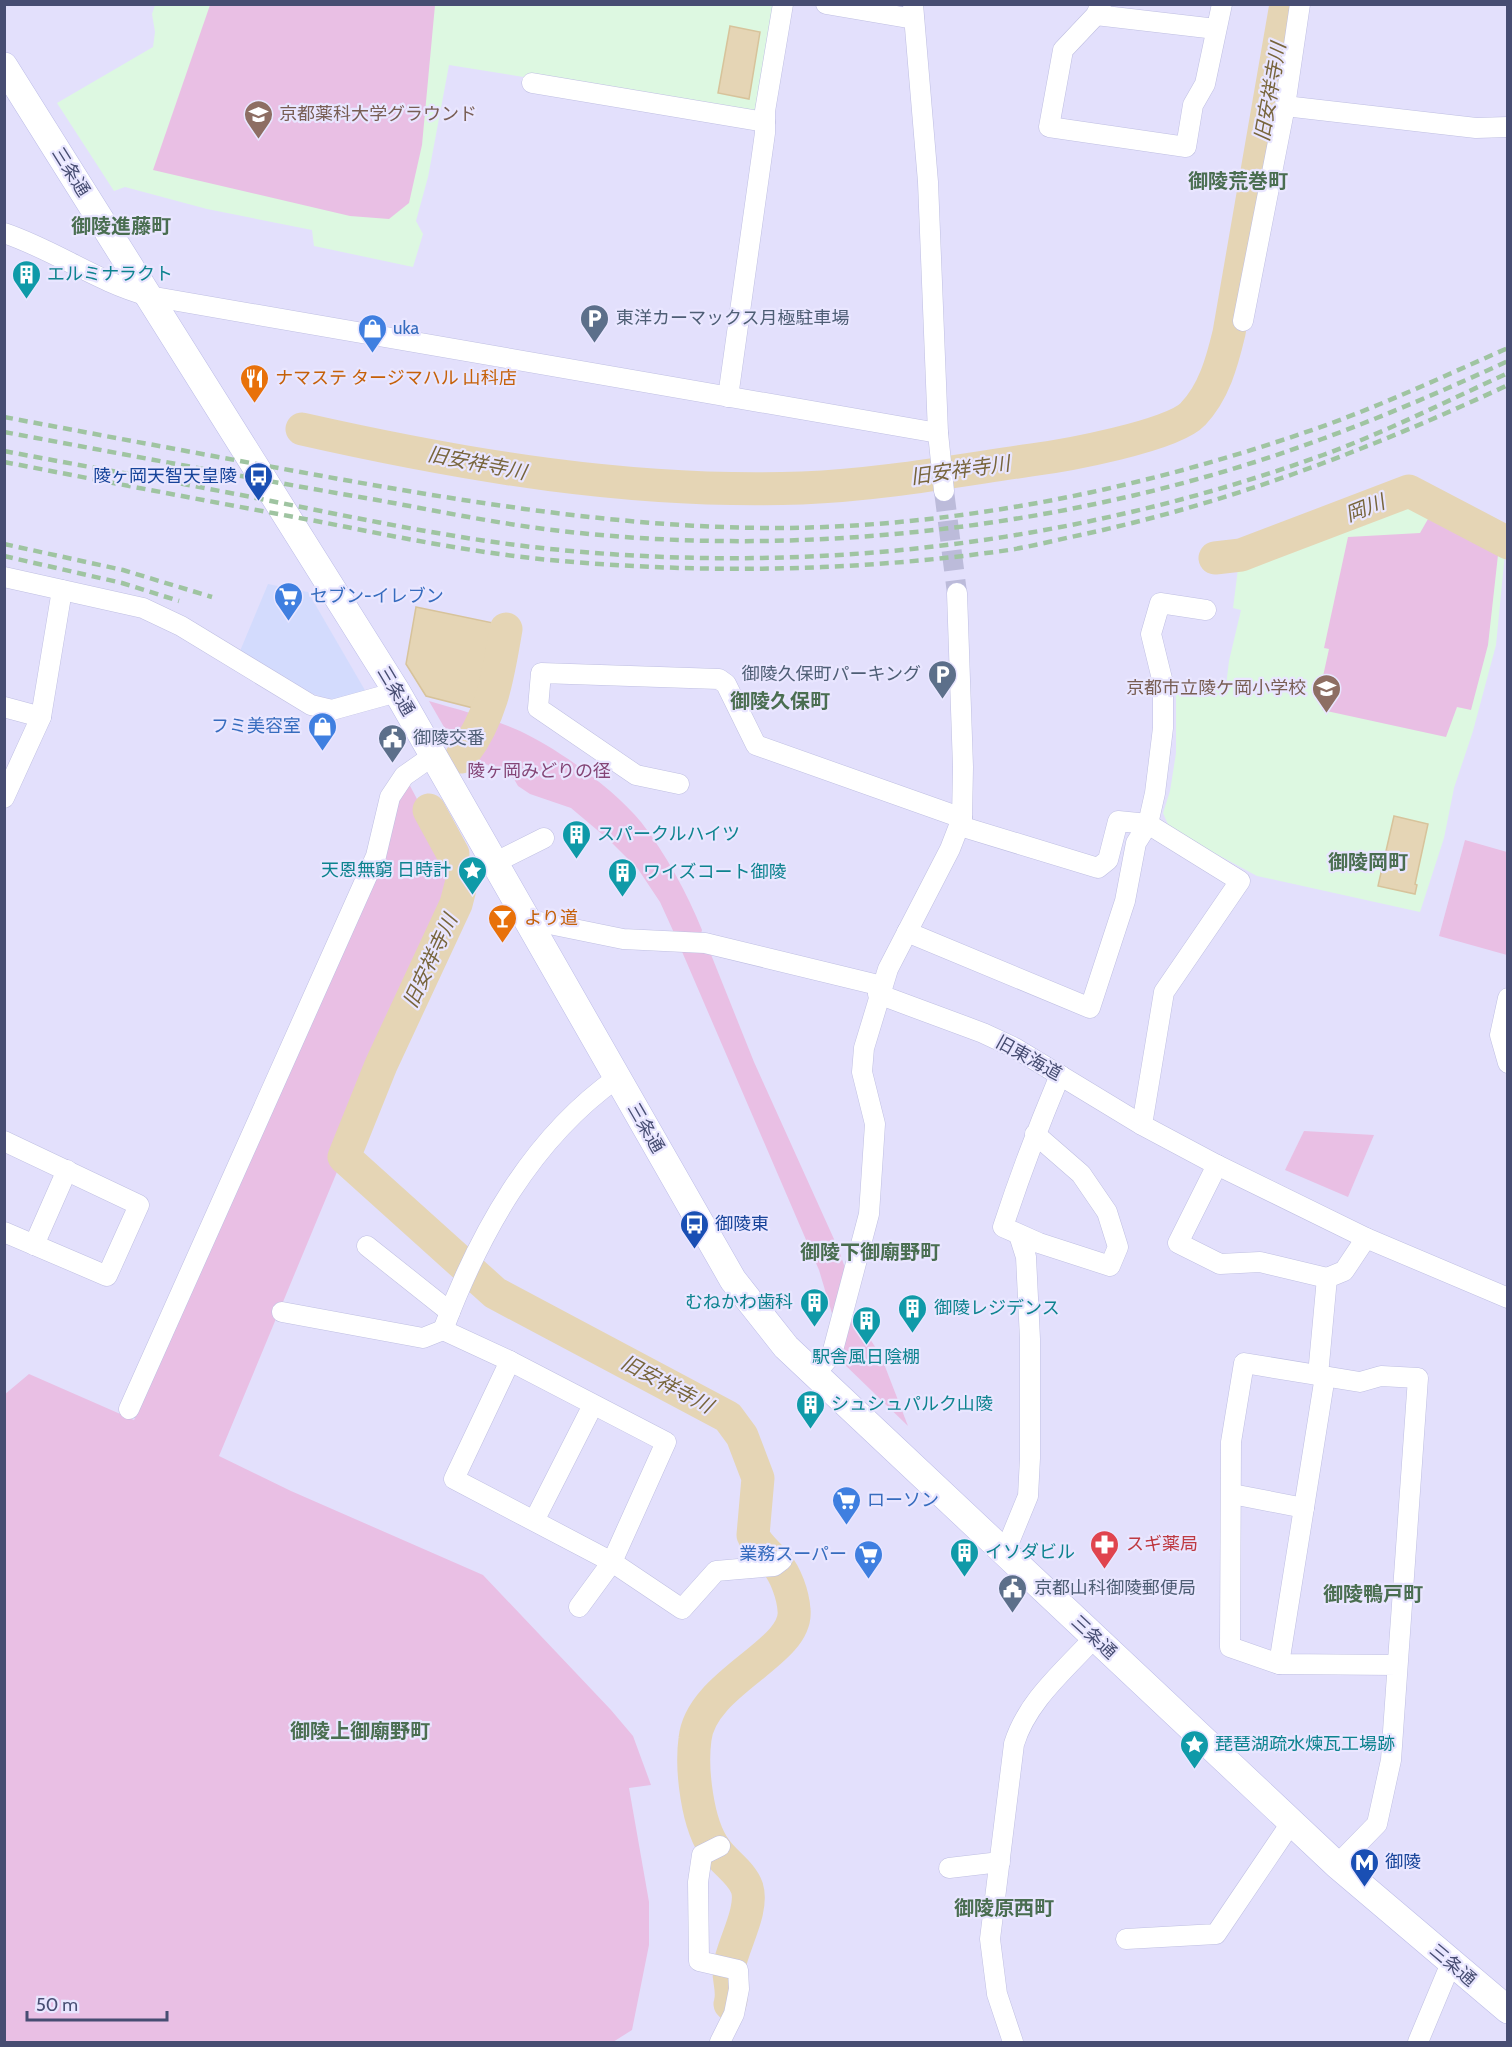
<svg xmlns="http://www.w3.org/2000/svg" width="1512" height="2047" font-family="Cabin,'Noto Sans JP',sans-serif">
  <rect width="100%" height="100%" fill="#e3e0fc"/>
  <!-- commercial -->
  <polygon fill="#d3dbfd" points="268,584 308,592 366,692 337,700 322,697 308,692 240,651"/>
  <!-- education -->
  <g fill="#ddf8e1">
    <polygon points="155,5 779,5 761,109 754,114 449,65 428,177 416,221 423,234 413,267 314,246 312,230 207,209 125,187 114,191 57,103 153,47 155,32 152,14"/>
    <polygon points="1404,496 1505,553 1496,645 1473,731 1454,788 1444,838 1420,912 1257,876 1170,829 1163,813 1170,791 1176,753 1176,690 1203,695 1226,686 1229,661 1241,610 1233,608 1239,561"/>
  </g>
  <!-- green -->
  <g fill="#e9bfe4">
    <polygon points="210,5 435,5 422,145 409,203 389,219 350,216 153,170"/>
    <polygon points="1428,519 1498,555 1488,645 1471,710 1457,707 1446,737 1322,710 1325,691 1320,690 1329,649 1324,648 1348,537 1420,533"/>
    <path d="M429 701C460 710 491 718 520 731 560 750 614 789 641 822 666 854 687 893 702 930L701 934 675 935 660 902 638 869 609 840 571 808 530 794 518 786 514 779 500 770 459 753Z"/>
    <polygon points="409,784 459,878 219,1456 291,1491 483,1575 611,1710 633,1736 651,1785 629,1788 649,1902 649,1945 632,2030 613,2042 5,2042 4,1395 29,1374 134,1420 382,861 392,813"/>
    <polygon points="1465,840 1507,852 1507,955 1439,936"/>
    <polygon points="680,947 708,947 754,1062 838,1248 849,1279 836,1327 819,1270"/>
    <polygon points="1304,1131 1374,1135 1348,1197 1285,1170"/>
    <polygon points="852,1311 881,1356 908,1426 840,1360"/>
  </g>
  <!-- water -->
  <g fill="#e5d5b5" stroke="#d7c39b" stroke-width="1.5">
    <polygon points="730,26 760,32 749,99 718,93"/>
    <polygon points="416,607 498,624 481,710 426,696 406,664"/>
    <polygon points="1394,816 1428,824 1415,884 1417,885 1415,894 1378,886"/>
  </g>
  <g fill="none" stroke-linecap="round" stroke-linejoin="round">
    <!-- river -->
    <g stroke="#e5d5b5" stroke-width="33">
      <path d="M302 429C466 466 633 494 802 488 879 485 955 471 1031 460 1063 456 1173 436 1193 414 1214 392 1222 362 1229 333L1286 4"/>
      <polyline points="1215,558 1241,555 1409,491 1508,543"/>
      <path d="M461 757C492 718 498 676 506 629"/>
      <polyline points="429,810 453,854"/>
      <path d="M463 877 456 904 381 1065 344 1157 495 1293 728 1417 742 1436 758 1478 753 1535C757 1546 769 1554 776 1563 786 1575 793 1595 794 1610 799 1653 701 1682 695 1739 691 1769 697 1825 716 1850 725 1863 742 1873 747 1888 754 1910 732 1946 729 1968 728 1980 734 1991 730 2004"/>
    </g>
    <!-- street-tunnel -->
    <polyline stroke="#bcbbda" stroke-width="20" stroke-dasharray="20 10" stroke-linecap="butt" points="944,491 957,593"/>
    <defs>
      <g id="street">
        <polyline points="826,4 914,19"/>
        <polyline points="913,4 928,182 938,433 944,491"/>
        <polyline points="1101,4 1096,15 1063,50 1049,127 1186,147 1193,105 1205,84 1222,4"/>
        <polyline points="1096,15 1216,29"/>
        <polyline points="532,83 765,122"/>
        <polyline points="1285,106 1476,128 1508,127"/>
        <path d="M4 233C55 250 97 282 149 296L938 433"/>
        <polyline points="1243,321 1285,106 1300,4"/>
        <polyline points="728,397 765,133 765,111 783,4"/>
        <polyline points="4,577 143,608 181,626 311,705 332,710 397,692"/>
        <polyline points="4,707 41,717"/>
        <polyline points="679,784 636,775 538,708 541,673 719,679 726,684 756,745 962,818"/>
        <polyline points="4,798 41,717 62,590"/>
        <polyline points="960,826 1098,868 1108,860 1118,821 1148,824 1240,881 1164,992 1142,1125"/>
        <polyline points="494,863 544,838"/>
        <polyline points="525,919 623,939 705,943 882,986"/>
        <polyline points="907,932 1090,1008 1125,901 1136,843 1148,824 1155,793 1163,728 1163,683 1151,634 1160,603 1206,610"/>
        <polyline points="878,994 983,1033 1015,1048 1142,1125 1217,1165 1366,1238 1508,1298"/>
        <polyline points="1508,998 1500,1035 1508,1063"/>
        <path d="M1035 1134 1081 1174 1107 1212 1118 1247 1110 1266 1039 1243 1003 1227C1020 1175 1039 1125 1060 1075"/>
        <polyline points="4,1141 139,1205 107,1276 4,1232"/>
        <polyline points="1217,1165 1178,1243 1220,1264 1260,1262 1327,1278"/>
        <polyline points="34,1245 67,1170"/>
        <polyline points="367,1246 450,1312"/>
        <polyline points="282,1312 423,1338 443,1330 510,1361 666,1442 612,1562 682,1609 716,1571 774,1566 782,1560"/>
        <path d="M443 1330C479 1234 531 1139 617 1078"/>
        <polyline points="510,1361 454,1479 612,1562 579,1607"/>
        <polyline points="815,1374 832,1354 869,1214 875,1124 862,1072 864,1048 888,969 950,849 962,818 963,767 957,593"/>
        <polyline points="1318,1375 1327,1278 1344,1271 1366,1238"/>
        <polyline points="129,1409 376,856 390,797 404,776 434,755"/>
        <polyline points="1232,1494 1304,1508"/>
        <polyline points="535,1519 593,1405"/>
        <polyline points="1005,1552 1028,1496 1030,1458 1030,1339 1026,1257 1019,1235"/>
        <polyline points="1279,1664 1325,1376"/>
        <polyline points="1337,1865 1377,1824 1391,1760 1418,1378 1381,1376 1360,1382 1244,1363 1231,1442 1230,1647 1279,1664 1397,1665"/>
        <polyline points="949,1868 1000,1862"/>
        <polyline points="1126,1939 1216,1934 1291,1823"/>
        <polyline points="720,2042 734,2014 739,1989 738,1970 699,1961 698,1882 702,1855 720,1846"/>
        <path d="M1013 2042 997 1994 990 1939 1014 1744C1027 1701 1065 1670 1095 1637"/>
        <polyline points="1418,2042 1451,1963"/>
      </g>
      <polyline id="secondary" points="4,66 397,692 733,1280 786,1347 1337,1865 1508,2010"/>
    </defs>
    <!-- street casing -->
    <use href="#street" stroke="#bfbfe2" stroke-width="21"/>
    <!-- secondary casing -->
    <use href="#secondary" stroke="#bcbce7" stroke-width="28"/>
    <!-- street -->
    <use href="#street" stroke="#fff" stroke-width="20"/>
    <!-- secondary -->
    <use href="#secondary" stroke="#fff" stroke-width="27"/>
    <!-- rail -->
    <g stroke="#9fc4a1" stroke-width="4.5" stroke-dasharray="9 6" stroke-linecap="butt">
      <path d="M4 417C116 438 228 459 339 479 486 505 635 529 785 528 964 526 1146 488 1315 429 1381 406 1444 376 1508 348"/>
      <path d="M4 432C129 455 253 479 377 500 438 511 499 524 561 531 810 560 1087 526 1322 439 1385 416 1447 389 1508 361"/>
      <path d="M4 451C93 468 182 483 271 501 367 520 464 541 561 550 820 575 1079 543 1323 455 1386 432 1447 401 1508 373"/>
      <path d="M4 462C108 482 212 502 316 521 397 537 479 554 561 561 710 574 861 571 1009 550 1034 546 1060 539 1085 534 1232 502 1371 449 1508 385"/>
      <polyline points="4,544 123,570 212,597"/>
      <polyline points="4,556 122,583 179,601"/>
    </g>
  </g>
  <!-- icons -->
  <defs>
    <symbol id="university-pin" viewBox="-11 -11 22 30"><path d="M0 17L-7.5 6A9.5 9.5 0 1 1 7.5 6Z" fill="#8d6e63" stroke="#e9e6ff"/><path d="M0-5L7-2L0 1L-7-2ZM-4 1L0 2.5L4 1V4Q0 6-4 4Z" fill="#fff"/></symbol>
    <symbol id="building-pin" viewBox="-11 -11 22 30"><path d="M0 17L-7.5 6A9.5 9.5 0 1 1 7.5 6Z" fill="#0f9aa8" stroke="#e9e6ff"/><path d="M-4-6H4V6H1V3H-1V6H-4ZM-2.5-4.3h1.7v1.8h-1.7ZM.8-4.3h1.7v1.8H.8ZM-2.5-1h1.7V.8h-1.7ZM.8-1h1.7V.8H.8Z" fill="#fff"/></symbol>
    <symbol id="parking-pin" viewBox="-11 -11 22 30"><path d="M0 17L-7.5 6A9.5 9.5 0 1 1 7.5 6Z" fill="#5c6f8a" stroke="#e9e6ff"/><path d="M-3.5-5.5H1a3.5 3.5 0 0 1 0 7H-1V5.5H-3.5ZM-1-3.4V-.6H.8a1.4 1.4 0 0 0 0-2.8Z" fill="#fff"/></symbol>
    <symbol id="shop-pin" viewBox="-11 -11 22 30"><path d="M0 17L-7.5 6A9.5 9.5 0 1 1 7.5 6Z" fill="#3f7fe0" stroke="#e9e6ff"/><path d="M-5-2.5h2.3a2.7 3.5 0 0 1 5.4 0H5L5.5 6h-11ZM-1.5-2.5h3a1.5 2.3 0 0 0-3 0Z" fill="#fff"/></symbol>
    <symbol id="restaurant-pin" viewBox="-11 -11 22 30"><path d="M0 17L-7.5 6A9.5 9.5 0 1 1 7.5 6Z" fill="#e8710a" stroke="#e9e6ff"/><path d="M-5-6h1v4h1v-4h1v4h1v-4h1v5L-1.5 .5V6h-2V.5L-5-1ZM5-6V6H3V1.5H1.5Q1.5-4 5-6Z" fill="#fff"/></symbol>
    <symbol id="bus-pin" viewBox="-11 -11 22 30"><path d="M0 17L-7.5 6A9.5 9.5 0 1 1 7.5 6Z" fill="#1a4fb4" stroke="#e9e6ff"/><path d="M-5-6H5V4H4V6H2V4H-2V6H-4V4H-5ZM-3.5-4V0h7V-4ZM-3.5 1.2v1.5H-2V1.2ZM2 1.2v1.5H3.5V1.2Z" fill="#fff"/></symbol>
    <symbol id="supermarket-pin" viewBox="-11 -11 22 30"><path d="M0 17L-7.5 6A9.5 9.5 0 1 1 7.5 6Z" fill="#3f7fe0" stroke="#e9e6ff"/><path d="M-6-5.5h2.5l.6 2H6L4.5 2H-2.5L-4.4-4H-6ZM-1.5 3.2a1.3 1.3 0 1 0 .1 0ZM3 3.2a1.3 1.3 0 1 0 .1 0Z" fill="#fff"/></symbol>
    <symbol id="school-pin" viewBox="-11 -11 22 30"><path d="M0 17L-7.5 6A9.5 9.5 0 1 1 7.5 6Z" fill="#8d6e63" stroke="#e9e6ff"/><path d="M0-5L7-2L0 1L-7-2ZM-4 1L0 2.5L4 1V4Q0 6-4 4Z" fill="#fff"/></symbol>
    <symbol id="civic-pin" viewBox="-11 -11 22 30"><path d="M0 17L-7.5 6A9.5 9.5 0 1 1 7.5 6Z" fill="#5c6f8a" stroke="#e9e6ff"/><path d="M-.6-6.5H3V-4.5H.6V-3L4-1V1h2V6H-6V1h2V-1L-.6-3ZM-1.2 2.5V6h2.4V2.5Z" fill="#fff"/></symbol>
    <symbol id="sight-pin" viewBox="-11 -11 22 30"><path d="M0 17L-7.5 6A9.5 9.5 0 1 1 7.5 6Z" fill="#0f9aa8" stroke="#e9e6ff"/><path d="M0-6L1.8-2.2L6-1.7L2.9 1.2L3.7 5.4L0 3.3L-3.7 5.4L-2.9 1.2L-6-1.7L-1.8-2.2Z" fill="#fff"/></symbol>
    <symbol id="bar-pin" viewBox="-11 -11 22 30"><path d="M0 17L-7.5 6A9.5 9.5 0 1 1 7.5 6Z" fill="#e8710a" stroke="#e9e6ff"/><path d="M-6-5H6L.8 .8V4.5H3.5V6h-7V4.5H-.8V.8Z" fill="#fff"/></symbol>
    <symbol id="pharmacy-pin" viewBox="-11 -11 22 30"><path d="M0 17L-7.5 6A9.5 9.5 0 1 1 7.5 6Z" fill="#e0444e" stroke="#e9e6ff"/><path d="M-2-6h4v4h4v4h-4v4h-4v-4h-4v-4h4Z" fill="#fff"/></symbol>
    <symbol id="metro-pin" viewBox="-11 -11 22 30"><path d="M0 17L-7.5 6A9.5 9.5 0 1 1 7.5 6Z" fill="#1a4fb4" stroke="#e9e6ff"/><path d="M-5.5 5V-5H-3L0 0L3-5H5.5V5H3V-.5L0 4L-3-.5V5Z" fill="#fff"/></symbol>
  </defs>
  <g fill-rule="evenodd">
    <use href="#university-pin" x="242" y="98" width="33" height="45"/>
    <use href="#building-pin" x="10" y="258" width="33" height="45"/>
    <use href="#parking-pin" x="578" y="302" width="33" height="45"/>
    <use href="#shop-pin" x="356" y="312" width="33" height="45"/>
    <use href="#restaurant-pin" x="238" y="362" width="33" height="45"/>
    <use href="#bus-pin" x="242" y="460" width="33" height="45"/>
    <use href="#supermarket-pin" x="272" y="580" width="33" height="45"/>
    <use href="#parking-pin" x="926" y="658" width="33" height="45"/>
    <use href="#school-pin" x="1310" y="672" width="33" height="45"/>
    <use href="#shop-pin" x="306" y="710" width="33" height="45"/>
    <use href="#civic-pin" x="376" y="722" width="33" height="45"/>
    <use href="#building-pin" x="560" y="818" width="33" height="45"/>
    <use href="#sight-pin" x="456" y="854" width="33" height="45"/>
    <use href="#building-pin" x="606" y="856" width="33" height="45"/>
    <use href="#bar-pin" x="486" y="902" width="33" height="45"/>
    <use href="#bus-pin" x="678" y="1208" width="33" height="45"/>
    <use href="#building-pin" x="798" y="1286" width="33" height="45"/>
    <use href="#building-pin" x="896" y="1292" width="33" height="45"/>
    <use href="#building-pin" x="850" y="1304" width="33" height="45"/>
    <use href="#building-pin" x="794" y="1388" width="33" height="45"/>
    <use href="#supermarket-pin" x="830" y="1484" width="33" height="45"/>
    <use href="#pharmacy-pin" x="1088" y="1528" width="33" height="45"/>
    <use href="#building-pin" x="948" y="1536" width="33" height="45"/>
    <use href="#supermarket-pin" x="852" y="1538" width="33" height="45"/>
    <use href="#civic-pin" x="996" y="1572" width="33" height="45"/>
    <use href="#sight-pin" x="1178" y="1728" width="33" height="45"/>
    <use href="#metro-pin" x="1348" y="1846" width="33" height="45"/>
  </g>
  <g text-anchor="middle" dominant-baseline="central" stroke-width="4.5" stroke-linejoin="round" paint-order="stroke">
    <!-- education labels -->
    <g font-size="18" fill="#785e54" stroke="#e9e6ff" text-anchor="start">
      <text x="279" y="114">京都薬科大学グラウンド</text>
      <text x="1306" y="688" text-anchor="end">京都市立陵ケ岡小学校</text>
    </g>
    <!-- street labels -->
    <g font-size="18" fill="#474d72" stroke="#e9e6ff">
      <text transform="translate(71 172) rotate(58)">三条通</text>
      <text transform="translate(396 691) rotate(59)">三条通</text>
      <text transform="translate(1029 1058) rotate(29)">旧東海道</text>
      <text transform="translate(646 1128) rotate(60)">三条通</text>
      <text transform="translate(1094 1637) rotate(43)">三条通</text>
      <text transform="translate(1453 1965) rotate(40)">三条通</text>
    </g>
    <!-- culture labels -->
    <g font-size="18" fill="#0d838f" stroke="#e9e6ff" text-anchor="start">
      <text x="47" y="274">エルミナラクト</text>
      <text x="597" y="834">スパークルハイツ</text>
      <text x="451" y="870" text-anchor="end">天恩無窮 日時計</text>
      <text x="643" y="872">ワイズコート御陵</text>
      <text x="793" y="1302" text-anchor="end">むねかわ歯科</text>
      <text x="934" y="1308">御陵レジデンス</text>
      <text x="866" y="1357" text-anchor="middle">駅舎風日陰棚</text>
      <text x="831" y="1404">シュシュパルク山陵</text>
      <text x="985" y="1552">イソダビル</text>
      <text x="1215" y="1744">琵琶湖疏水煉瓦工場跡</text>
    </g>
    <!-- service labels -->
    <g font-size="18" fill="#4e5e75" stroke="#e9e6ff" text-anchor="start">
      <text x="616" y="318">東洋カーマックス月極駐車場</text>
      <text x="921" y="674" text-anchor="end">御陵久保町パーキング</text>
      <text x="413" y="738">御陵交番</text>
      <text x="1034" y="1588">京都山科御陵郵便局</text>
    </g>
    <!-- shop labels -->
    <g font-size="18" fill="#366cbe" stroke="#e9e6ff" text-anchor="start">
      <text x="393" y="328">uka</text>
      <text x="310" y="596">セブン-イレブン</text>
      <text x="301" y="726" text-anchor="end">フミ美容室</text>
      <text x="867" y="1500">ローソン</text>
      <text x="847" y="1554" text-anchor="end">業務スーパー</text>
    </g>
    <!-- food labels -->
    <g font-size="18" fill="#c56008" stroke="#e9e6ff" text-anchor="start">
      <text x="275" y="378">ナマステ タージマハル 山科店</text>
      <text x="524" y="918">より道</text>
    </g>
    <!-- transit labels -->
    <g font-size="18" fill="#164399" stroke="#e9e6ff" text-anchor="start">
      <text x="237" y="476" text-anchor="end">陵ヶ岡天智天皇陵</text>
      <text x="715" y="1224">御陵東</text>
      <text x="1385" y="1862">御陵</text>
    </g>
    <!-- park labels -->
    <g font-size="18" fill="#844576" stroke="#e9e6ff">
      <text x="539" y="771">陵ヶ岡みどりの径</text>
    </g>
    <!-- health labels -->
    <g font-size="18" fill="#be3a42" stroke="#e9e6ff" text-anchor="start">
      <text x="1126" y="1544">スギ薬局</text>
    </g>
    <!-- water labels -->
    <g font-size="20" font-style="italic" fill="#78653c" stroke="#e9e6ff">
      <text transform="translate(1270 92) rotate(-80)">旧安祥寺川</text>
      <text transform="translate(477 463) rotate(11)">旧安祥寺川</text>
      <text transform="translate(960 470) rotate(-8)">旧安祥寺川</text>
      <text transform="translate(1365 508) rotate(-21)">岡川</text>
      <text transform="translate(430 961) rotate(-65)">旧安祥寺川</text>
      <text transform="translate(667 1384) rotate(28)">旧安祥寺川</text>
    </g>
    <!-- neighbourhood labels -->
    <g font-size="20" font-weight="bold" fill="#4a6e51" stroke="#e9e6ff">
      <text x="1238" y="181">御陵荒巻町</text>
      <text x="121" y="226">御陵進藤町</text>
      <text x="780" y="701">御陵久保町</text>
      <text x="1368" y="862">御陵岡町</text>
      <text x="870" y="1252">御陵下御廟野町</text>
      <text x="1373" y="1594">御陵鴨戸町</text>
      <text x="360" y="1731">御陵上御廟野町</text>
      <text x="1004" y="1908">御陵原西町</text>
    </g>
  </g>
  <!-- border -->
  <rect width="1512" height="2047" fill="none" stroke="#474d72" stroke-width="12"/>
  <!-- scale -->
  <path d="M27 2011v9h140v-9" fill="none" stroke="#474d72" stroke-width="3"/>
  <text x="36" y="2011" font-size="18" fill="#474d72" stroke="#e9e6ff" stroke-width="4.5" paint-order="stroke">50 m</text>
</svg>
